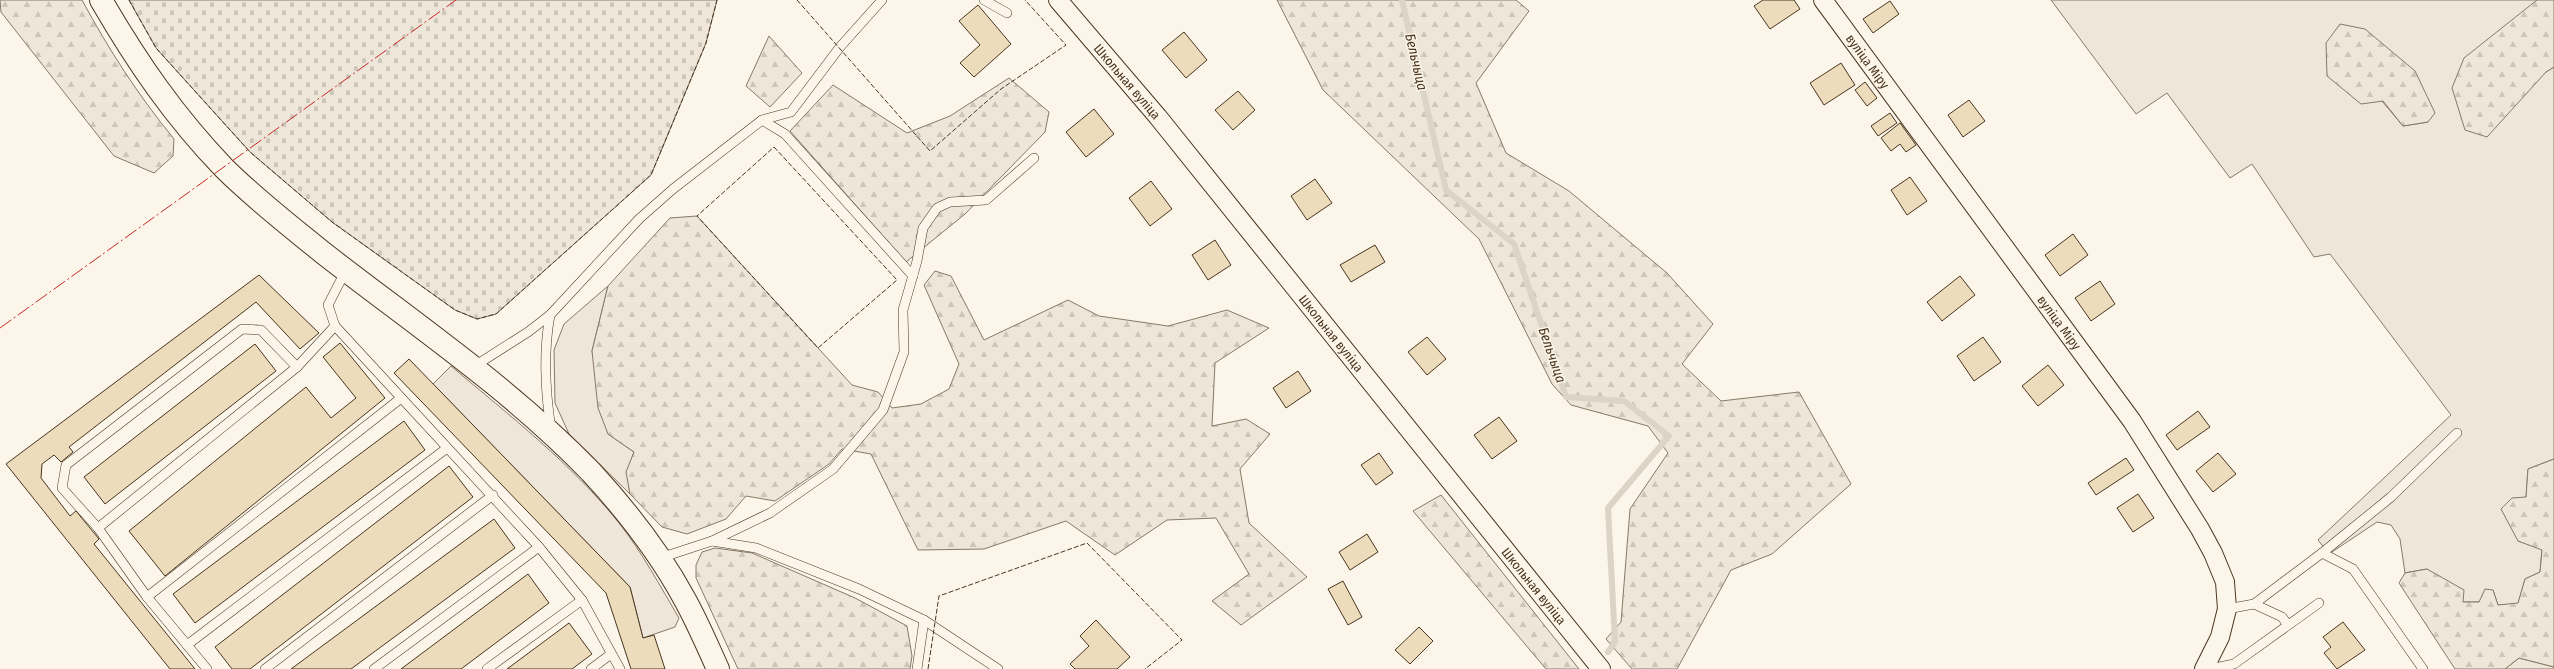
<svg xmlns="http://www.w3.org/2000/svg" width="2554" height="669" font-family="'Fira Sans Condensed',sans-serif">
  <defs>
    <pattern id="forest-firs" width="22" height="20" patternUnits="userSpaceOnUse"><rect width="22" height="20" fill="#ede6d9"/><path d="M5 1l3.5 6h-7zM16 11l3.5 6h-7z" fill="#cdc6ba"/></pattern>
    <pattern id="cemetery-stones" width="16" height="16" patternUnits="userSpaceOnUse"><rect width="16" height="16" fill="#ede6d9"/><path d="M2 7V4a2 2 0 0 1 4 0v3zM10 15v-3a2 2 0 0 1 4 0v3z" fill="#cdc6ba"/></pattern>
  </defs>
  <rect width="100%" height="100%" fill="#fbf6e9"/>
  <!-- green -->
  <g fill="#ede6d9" stroke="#887966" fill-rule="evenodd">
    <path d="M2051 0H2537L2546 72 2554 67V459L2528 469 2526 497 2518 541 2542 549 2540 572 2525 579 2518 604 2498 605 2493 590 2479 602H2462L2427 569 2405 573 2400 539 2391 525 2377 522 2329 554 2318 540 2451 415 2330 254 2314 257 2252 164 2230 178 2167 93 2136 114ZM2382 101 2428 122 2403 126Z"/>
    <polygon points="608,286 592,351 608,434 634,452 627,472 630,494 569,434 555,403 554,350 564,324"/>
    <path d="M451 366C510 416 571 463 619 523 642 552 660 586 679 618L675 627 643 638 630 587 433 384Z"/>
    <polygon points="2519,658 2554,667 2554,669 2505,669"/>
  </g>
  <!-- forest -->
  <g fill="url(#forest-firs)" stroke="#887966">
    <path d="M0 0H82C109 50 138 95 174 139L173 156 154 173 114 156 1 12Z"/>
    <polygon points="1277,0 1516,0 1529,11 1476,83 1506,153 1569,191 1667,273 1713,324 1682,364 1721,401 1799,392 1851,484 1772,554 1731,570 1677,669 1632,669 1606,639 1621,622 1630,509 1668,453 1648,426 1571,405 1552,384 1479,239 1323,90"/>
    <polygon points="2537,0 2554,0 2554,67 2546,72 2487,137 2465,130 2452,88 2464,58"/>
    <polygon points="2340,24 2365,29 2415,71 2435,113 2428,122 2403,126 2383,101 2361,104 2327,76 2326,43"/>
    <polygon points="769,36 802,73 770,107 746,86"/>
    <polygon points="1009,78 1049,112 1045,132 965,214 906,262 790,131 833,85 907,133 950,116"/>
    <polygon points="697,216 852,385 878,392 892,408 921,404 949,389 959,364 924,285 935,271 951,276 984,340 1068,300 1099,316 1168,326 1227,310 1269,328 1215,363 1212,426 1246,419 1270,434 1240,469 1249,523 1307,577 1241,625 1212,601 1249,574 1216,518 1167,520 1115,555 1066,521 984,549 918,550 871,454 842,449 829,464 775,501 746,496 726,519 687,534 662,527 630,494 626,472 634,452 608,434 598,408 592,351 608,286 670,218"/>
    <polygon points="2554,459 2554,667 2519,658 2505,669 2455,669 2399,583 2405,573 2427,569 2464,590 2463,602 2479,602 2485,589 2493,590 2498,605 2518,603 2525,579 2540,572 2542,550 2518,541 2501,509 2512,498 2526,497 2528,469"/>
    <polygon points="1441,495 1579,669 1546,669 1413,511"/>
    <polygon points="715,548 752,553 855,598 907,626 912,656 910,669 738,669 696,578 696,565 702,552"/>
  </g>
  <!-- cemetery -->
  <polygon fill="url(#cemetery-stones)" stroke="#887966" points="129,0 717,0 706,43 651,175 496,314 477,319 455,310 332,222 250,152 156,48"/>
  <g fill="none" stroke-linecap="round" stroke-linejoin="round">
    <!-- stream -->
    <polyline stroke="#dcd4c6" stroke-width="6" points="1402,0 1446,190 1514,244 1566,397 1624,401 1669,436 1608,508 1615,642 1608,652"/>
  </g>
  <!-- building -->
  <g fill="#ecdcbc" stroke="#4a3520">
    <polygon points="1763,0 1794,0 1800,9 1770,29 1754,6"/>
    <polygon points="1890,1 1899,14 1873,33 1863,19"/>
    <polygon points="978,5 1011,44 974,77 960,63 980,45 959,21"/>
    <polygon points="1184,32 1207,60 1186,78 1162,50"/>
    <polygon points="1841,63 1855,85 1824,105 1810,83"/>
    <polygon points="1865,82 1877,98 1867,106 1855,90"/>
    <polygon points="1238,91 1255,110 1233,130 1215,110"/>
    <polygon points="1969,100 1985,121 1963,137 1948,115"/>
    <polygon points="1094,109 1114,134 1086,157 1066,132"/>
    <polygon points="1890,113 1897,123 1878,136 1871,126"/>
    <polygon points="1900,123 1916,145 1906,152 1900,144 1891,151 1881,138"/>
    <polygon points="1910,177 1927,201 1907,215 1891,190"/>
    <polygon points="1315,179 1332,203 1307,220 1291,196"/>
    <polygon points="1151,181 1172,209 1150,226 1129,198"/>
    <polygon points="2073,234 2088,255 2060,276 2045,255"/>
    <polygon points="1215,240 1231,265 1208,280 1192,255"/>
    <polygon points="1375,245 1385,262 1351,282 1340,265"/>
    <polygon points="259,275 319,333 300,349 256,302 69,447 73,452 61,462 54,455 42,464 41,478 70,516 76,511 99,539 94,544 195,669 170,669 6,464"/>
    <polygon points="1960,276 1975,295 1942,321 1927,302"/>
    <polygon points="2100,281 2115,304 2091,321 2075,298"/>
    <polygon points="1427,337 1446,359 1427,375 1408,352"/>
    <polygon points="1983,337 2001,362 1974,381 1957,356"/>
    <polygon points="340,343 385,398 165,576 129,531 306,387 331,418 356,398 323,357"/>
    <polygon points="255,344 276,371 105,504 84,477"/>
    <polygon points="409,359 630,587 643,638 654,635 665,669 631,669 606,593 394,373"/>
    <polygon points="2048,365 2064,385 2038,406 2022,386"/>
    <polygon points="1298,371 1311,391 1286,408 1273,388"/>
    <polygon points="2198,411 2210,427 2177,450 2166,435"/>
    <polygon points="1499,417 1517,441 1492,459 1474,435"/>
    <polygon points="404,421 425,450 195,623 173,594"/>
    <polygon points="1379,453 1393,473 1376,485 1361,465"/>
    <polygon points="2218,453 2236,474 2213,492 2196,471"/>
    <polygon points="2126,458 2134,470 2096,495 2088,483"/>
    <polygon points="449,466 473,497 250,669 232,669 215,647"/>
    <polygon points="2138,494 2154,518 2133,532 2117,508"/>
    <polygon points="494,519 515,548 351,669 291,669"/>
    <polygon points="1367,534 1378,552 1350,570 1339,552"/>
    <polygon points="528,574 549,603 461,669 401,669"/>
    <polygon points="1343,581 1362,617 1348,625 1328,589"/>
    <polygon points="1096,620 1130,657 1117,669 1075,669 1070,664 1089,646 1080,636"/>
    <polygon points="2343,622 2365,650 2337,669 2324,653 2331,647 2323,637"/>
    <polygon points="569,623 592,654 572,669 507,669"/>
    <polygon points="1419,627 1433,641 1410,664 1395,650"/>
  </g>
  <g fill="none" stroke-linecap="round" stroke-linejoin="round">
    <defs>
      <g id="service">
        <polyline points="984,0 1007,13"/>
        <polyline points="762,120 791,112 840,47 882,0"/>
        <path d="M550 315C543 353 545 390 551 429"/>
        <polyline points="335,326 539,547 582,600 620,669"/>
        <polyline points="473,367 528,332 550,315 639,219 673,189 762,120 785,134 913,276"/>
        <polyline points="98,528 297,367 335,326 328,305 346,270"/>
        <polyline points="712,541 770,513 833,469 883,410 904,352 903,310 917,261 923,228 937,208 950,202 986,200 1034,158"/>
        <polyline points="2322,553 2353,569 2423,669"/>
        <polyline points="660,558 712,541 756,548 859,589 924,620 917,669"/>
        <polyline points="147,597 400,399"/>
        <polyline points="2254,604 2282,617 2288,625"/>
        <polyline points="2227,609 2254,604 2322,553 2391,497 2457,433"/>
        <polyline points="924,620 998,669"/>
        <polyline points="187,645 447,448"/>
        <polyline points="207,669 147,597 98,528 62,488 66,465 242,329 261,330 297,367"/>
        <polyline points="265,669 493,495"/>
        <polyline points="374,669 539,547"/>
        <polyline points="487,669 582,600"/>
        <polyline points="591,669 611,654"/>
        <polyline points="2210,669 2234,664 2319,603"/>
      </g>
      <g id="minor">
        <path id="s1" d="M1058 0 1158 117 1601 669"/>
        <path id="s2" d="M1823 0 2132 421 2200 529 2213 553 2225 582 2227 609 2220 637 2204 669"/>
      </g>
      <path id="tertiary" d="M101 0C137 62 174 116 224 168 254 198 289 225 322 252 413 323 510 388 591 472 626 510 659 552 684 598 697 621 707 645 718 669"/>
    </defs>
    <!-- service casing -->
    <use href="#service" stroke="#4a3520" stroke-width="10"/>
    <!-- minor casing -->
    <use href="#minor" stroke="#4a3520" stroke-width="20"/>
    <!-- tertiary casing -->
    <use href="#tertiary" stroke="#4a3520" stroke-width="24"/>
    <!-- service -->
    <use href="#service" stroke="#fbf6e9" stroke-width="9"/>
    <!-- minor -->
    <use href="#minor" stroke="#fbf6e9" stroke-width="18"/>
    <!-- tertiary -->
    <use href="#tertiary" stroke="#fbf6e9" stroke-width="22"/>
    <!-- fence -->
    <g stroke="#4a3520" stroke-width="1" stroke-dasharray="5 2" stroke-linecap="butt">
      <polyline points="129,0 156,48 250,152 332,222 455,310 477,319 496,314 651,175 706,43 717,0"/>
      <polyline points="797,0 930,151 1001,89 1066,45 1025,0"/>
      <polygon points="774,147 897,280 818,348 697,216"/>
      <polyline points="928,669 939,596 1087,543 1182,640 1145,669"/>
    </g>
    <!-- power -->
    <polyline stroke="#c62828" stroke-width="1" stroke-dasharray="14 3 2 3" stroke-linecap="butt" points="0,328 456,0"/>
  </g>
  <g text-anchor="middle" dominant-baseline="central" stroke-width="3" stroke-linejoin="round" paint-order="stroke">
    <!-- street labels -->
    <g font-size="13" fill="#4a3520" stroke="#fbf6e9">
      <text stroke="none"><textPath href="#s2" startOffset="76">вуліца Міру</textPath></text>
      <text stroke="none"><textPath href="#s1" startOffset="107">Школьная вуліца</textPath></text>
      <text stroke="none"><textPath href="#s2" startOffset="400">вуліца Міру</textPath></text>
      <text stroke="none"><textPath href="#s1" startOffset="431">Школьная вуліца</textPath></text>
      <text stroke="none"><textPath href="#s1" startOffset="755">Школьная вуліца</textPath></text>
    </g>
    <!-- water labels -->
    <g font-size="14" font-style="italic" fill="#4a3520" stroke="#fbf6e9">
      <text transform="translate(1416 62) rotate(77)">Бельчыца</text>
      <text transform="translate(1552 355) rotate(71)">Бельчыца</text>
    </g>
  </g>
</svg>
